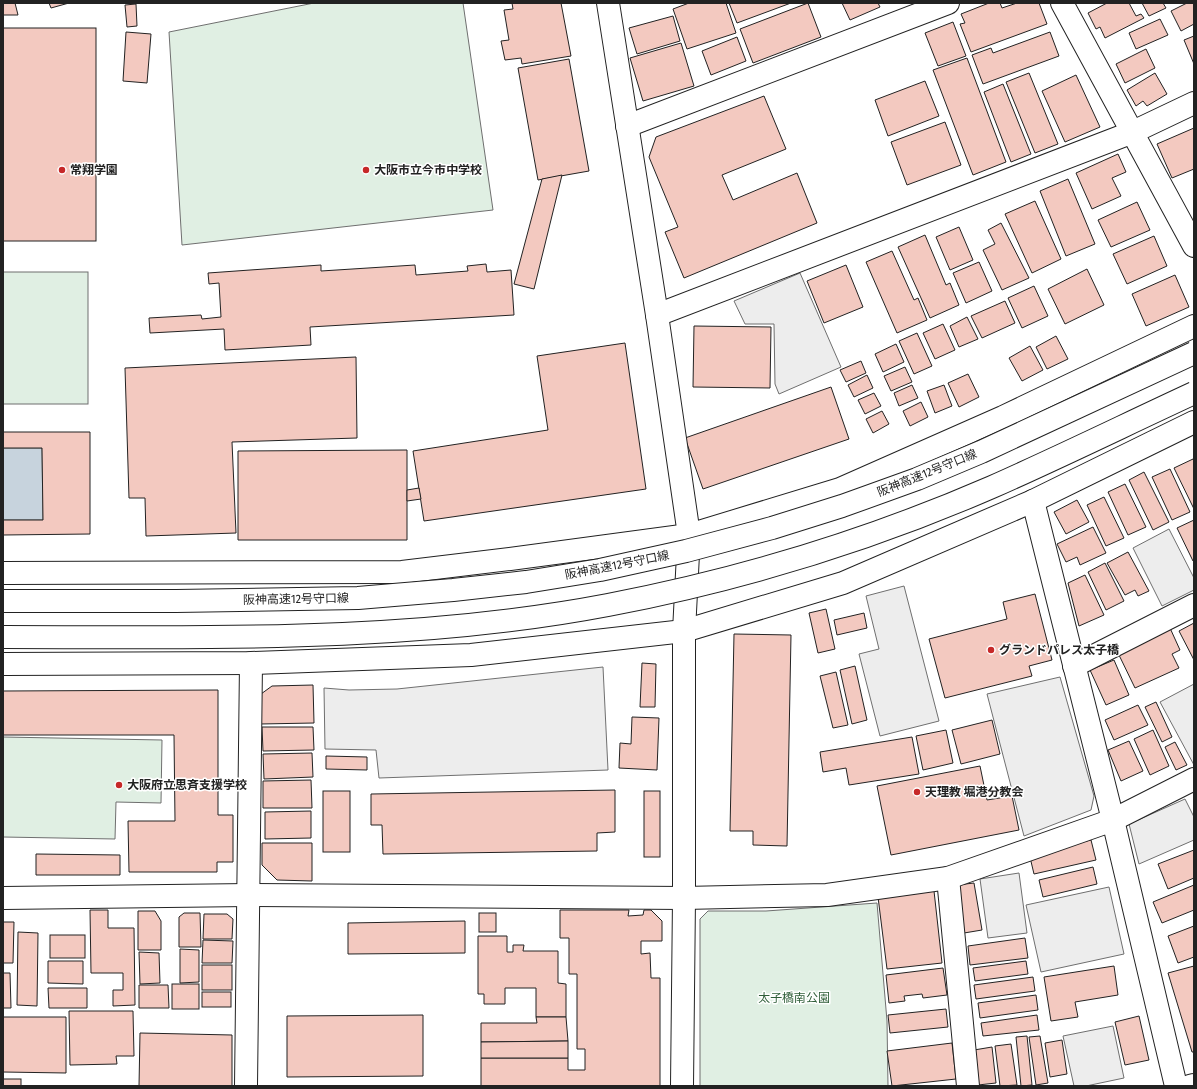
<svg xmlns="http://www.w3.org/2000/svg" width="1197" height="1089" font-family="'Fira Sans Condensed','Noto Sans JP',sans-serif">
  <rect width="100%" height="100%" fill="#fff"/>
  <!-- green -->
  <g fill="#e0efe3" stroke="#6f6f6f">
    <polygon points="314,3 463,3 493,210 182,245 169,32"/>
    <rect x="3" y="272" width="85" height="132"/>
    <polygon points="3,737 162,740 161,803 116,802 115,839 3,837"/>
    <polygon points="877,903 887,1021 888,1086 700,1086 700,919 708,911 766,911"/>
  </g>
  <!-- parking -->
  <g fill="#ededed" stroke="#6f6f6f">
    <polygon points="800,273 841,367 779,394 775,384 774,324 745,324 734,301"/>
    <polygon points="1169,529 1194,578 1194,590 1162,606 1133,548"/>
    <polygon points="904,586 939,721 880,736 859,654 879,649 866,596"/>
    <polygon points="603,667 608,770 379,778 376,750 325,749 324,688 349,690 397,689"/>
    <polygon points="1060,677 1094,796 1091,810 1024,836 987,694"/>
    <polygon points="1194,684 1194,765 1160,702"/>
    <polygon points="1185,799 1194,817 1194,840 1139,864 1129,824"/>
    <polygon points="1019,873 1027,933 988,938 980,879"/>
    <polygon points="1109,887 1124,954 1041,972 1026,905"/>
    <polygon points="1113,1026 1124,1078 1086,1086 1074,1086 1063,1036"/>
  </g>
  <!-- water -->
  <polygon fill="#c7d3dd" stroke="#6f6f6f" points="3,448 42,448 43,520 3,520"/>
  <!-- building -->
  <g fill="#f3c9c0" stroke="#222">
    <polygon points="3,3 15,3 18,15 3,15"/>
    <polygon points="49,3 69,3 51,8"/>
    <polygon points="512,3 561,3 571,56 522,64 521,58 505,60 501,41 509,40 504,10 513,9"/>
    <polygon points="689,3 726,3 736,33 687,49 673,9"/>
    <polygon points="729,3 791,3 737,23"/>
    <polygon points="808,3 821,37 753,63 740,29"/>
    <polygon points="842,3 878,3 880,7 850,20"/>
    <polygon points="989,3 1000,3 1002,8 1017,3 1039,3 1047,24 971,52 960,24 965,23 961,14"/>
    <polygon points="1107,3 1129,3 1136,16 1141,14 1144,18 1105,38 1100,27 1096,29 1088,13"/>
    <polygon points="1142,3 1163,3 1166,8 1149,16"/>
    <polygon points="1187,3 1194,3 1194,24 1181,31 1171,11"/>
    <polygon points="136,4 137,26 127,27 125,5"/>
    <polygon points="673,16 680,41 637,54 629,28"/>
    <polygon points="1160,19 1168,35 1136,49 1129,33"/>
    <polygon points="953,22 966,56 938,66 925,33"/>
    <rect x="3" y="28" width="93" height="213"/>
    <polygon points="126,32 151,34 147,83 123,81"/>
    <polygon points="1050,32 1059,56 983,84 972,55 991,48 993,53"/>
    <polygon points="1194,36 1194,64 1184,40"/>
    <polygon points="737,37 746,61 711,75 702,51"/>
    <polygon points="681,43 694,86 643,101 630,58"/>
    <polygon points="1146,49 1155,68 1125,83 1116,64"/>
    <polygon points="967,58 1006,162 973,175 933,70"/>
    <polygon points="569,59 589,171 538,180 518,68"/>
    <polygon points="1029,73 1058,144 1035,153 1006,82"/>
    <polygon points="1155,73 1167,94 1147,106 1143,101 1136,106 1127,90"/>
    <polygon points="1076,75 1100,127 1065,142 1042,91"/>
    <polygon points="925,81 939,116 888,136 875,100"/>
    <polygon points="1003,84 1031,154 1011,162 984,92"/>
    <polygon points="764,96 786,149 722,175 733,200 797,173 817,223 684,278 665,232 678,227 649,157 656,137"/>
    <polygon points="945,122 961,165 907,185 891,142"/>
    <polygon points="1194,128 1194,169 1172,178 1157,144"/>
    <polygon points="1118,154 1126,172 1112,178 1121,196 1092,209 1076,173"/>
    <polygon points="562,175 534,289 514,284 542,179"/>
    <polygon points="1068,179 1095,244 1066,256 1040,191"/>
    <polygon points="1035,201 1061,259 1032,273 1005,214"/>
    <polygon points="1137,202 1150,230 1111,247 1098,220"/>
    <polygon points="1001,223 1029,278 1002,290 983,250 995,244 988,230"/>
    <polygon points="959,227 973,260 950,270 936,237"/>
    <polygon points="925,235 946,285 950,283 959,305 930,318 898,247"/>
    <polygon points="1154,236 1167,266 1127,284 1113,254"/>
    <polygon points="892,251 914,300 918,298 927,320 897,333 866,262"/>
    <polygon points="979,262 992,291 966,303 953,273"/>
    <polygon points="486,264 487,272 511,270 514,315 310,327 311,345 225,350 224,329 150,333 149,318 201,315 202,319 221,317 219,283 209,284 208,273 321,265 321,271 415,265 416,275 468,271 467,266"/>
    <polygon points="846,265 863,307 824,323 807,281"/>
    <polygon points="1087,269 1104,305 1065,324 1048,289"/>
    <polygon points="1175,275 1189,307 1146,326 1132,294"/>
    <polygon points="1034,286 1048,316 1022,328 1008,298"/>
    <polygon points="1005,301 1015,323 982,338 971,316"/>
    <polygon points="967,317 978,339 959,347 950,326"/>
    <polygon points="943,324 955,350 935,359 923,333"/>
    <polygon points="694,326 771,327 770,388 693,387"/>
    <polygon points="917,333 932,366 914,374 899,341"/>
    <polygon points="1056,336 1068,359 1047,369 1036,347"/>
    <polygon points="625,343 646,489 424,521 413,451 548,430 537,356"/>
    <polygon points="896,344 904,362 883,372 875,354"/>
    <polygon points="1030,346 1043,370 1022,381 1009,358"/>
    <polygon points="356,357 357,438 232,442 236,533 146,536 145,498 129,498 125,368"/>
    <polygon points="861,361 866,373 846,382 840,370"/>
    <polygon points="905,367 912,382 891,391 884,376"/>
    <polygon points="968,374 979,397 959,407 948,383"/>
    <polygon points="867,375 873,388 854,397 848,385"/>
    <polygon points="912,385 918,398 899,406 894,393"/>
    <polygon points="944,385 952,406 935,413 927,391"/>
    <polygon points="831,387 849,439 703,489 685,438"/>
    <polygon points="874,393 881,406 865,414 858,400"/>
    <polygon points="921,402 928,417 910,426 903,411"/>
    <polygon points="882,411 889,424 873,433 866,419"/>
    <polygon points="3,432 90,432 90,534 3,535 3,520 43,520 42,448 3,448"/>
    <polygon points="407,450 407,540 238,540 238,451"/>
    <polygon points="1193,459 1194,461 1194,509 1174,468"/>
    <polygon points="1170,469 1190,512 1172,520 1152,477"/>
    <polygon points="1144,472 1169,522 1153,530 1129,480"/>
    <polygon points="1125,484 1146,527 1128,535 1108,492"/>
    <polygon points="419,488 421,499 407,501 407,490"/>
    <polygon points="1104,497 1124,538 1106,546 1087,505"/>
    <polygon points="1077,500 1089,522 1066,534 1054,512"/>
    <polygon points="1194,520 1194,560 1193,561 1177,528"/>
    <polygon points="1093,527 1106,553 1080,565 1077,557 1066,562 1057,544"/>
    <polygon points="1128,552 1149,591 1138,596 1135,590 1125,595 1107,563"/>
    <polygon points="1105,563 1124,601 1106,610 1088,572"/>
    <polygon points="1085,575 1104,615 1079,626 1068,583"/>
    <polygon points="1035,594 1052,660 1029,666 1032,676 945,698 929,639 1007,619 1003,602"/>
    <polygon points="826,609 835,649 818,653 809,613"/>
    <polygon points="864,613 867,628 837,635 834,620"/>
    <polygon points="1194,623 1194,660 1179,631"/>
    <polygon points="1170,628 1180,650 1172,654 1179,668 1135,688 1118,653"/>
    <polygon points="734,634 791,635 787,846 753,845 753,831 730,831"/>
    <polygon points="1114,660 1129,695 1106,705 1090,670"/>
    <polygon points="642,663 656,664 655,707 640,707"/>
    <polygon points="855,666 867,720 852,724 840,670"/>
    <polygon points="836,672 848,725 833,728 820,676"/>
    <polygon points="313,685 314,723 260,724 261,694 272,686"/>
    <polygon points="218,690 218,815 233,815 233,862 217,862 217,872 129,872 128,821 175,821 174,735 3,735 3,691"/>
    <polygon points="1156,702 1172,737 1162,742 1145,707"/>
    <polygon points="1138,705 1148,725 1114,740 1105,720"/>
    <polygon points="632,717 659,718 657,770 619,768 620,743 631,744"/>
    <polygon points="992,720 1000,754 961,764 952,730"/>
    <polygon points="262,727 313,727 314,750 263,751"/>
    <polygon points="946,730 953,763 923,770 916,736"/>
    <polygon points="1153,730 1169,766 1150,775 1134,739"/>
    <polygon points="912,737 919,774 849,785 846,768 823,772 820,752"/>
    <polygon points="1129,741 1143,771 1121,781 1108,750"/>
    <polygon points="1175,742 1187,765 1176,770 1165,747"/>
    <polygon points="312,753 313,777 264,779 263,754"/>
    <polygon points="326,756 367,757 367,770 326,769"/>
    <polygon points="980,766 987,800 1012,796 1019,830 891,855 877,786"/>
    <polygon points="311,780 312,808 263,808 263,781"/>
    <polygon points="615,790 615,832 597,833 597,851 383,854 382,825 371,825 371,794"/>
    <rect x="323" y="791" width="27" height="61"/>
    <rect x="644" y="791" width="16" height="66"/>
    <polygon points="311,811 311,838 265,839 265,812"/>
    <polygon points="1091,840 1096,860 1034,874 1029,853"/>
    <polygon points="262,843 312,843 312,881 277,880 262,865"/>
    <polygon points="1194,850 1194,878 1168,889 1158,864"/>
    <polygon points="36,854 120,855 120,875 36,875"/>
    <polygon points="1093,867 1097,884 1043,897 1039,880"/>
    <polygon points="974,883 982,930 964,933 957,885"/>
    <polygon points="1194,885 1194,910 1162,923 1153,902"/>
    <polygon points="934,891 942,963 887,969 878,897"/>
    <polygon points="90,910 108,910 108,928 134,928 135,1005 113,1006 113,990 123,990 123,973 91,973"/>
    <polygon points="560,910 629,910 628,916 643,915 644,910 651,910 662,921 662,941 641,941 641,954 650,953 651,978 660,978 660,1086 481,1086 481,1058 568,1058 568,1070 585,1070 585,1049 577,1049 577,974 569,974 569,938 560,938"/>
    <polygon points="138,911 155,911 161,921 161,950 138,950"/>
    <polygon points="184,913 200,913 201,947 179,947 179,917"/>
    <rect x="479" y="913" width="17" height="19"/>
    <polygon points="204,914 227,914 233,919 232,939 203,939"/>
    <polygon points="465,921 465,953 348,954 348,923"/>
    <polygon points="3,922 14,922 13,963 3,963"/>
    <polygon points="1194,926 1194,957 1178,963 1168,936"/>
    <polygon points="18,932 38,933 37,1006 17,1005"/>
    <rect x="50" y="935" width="35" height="23"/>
    <polygon points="478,936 507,936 507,952 513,952 513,945 524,945 523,951 558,951 558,983 566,984 566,1017 536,1017 536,988 505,988 505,1004 484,1004 484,994 478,994"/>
    <polygon points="1025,938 1028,958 970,965 968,946"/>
    <polygon points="203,940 233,941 232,963 202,963"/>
    <polygon points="180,949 199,950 199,982 180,983"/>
    <polygon points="139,952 159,953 160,983 140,984"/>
    <polygon points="48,961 83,961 83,984 48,983"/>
    <polygon points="1026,961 1028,974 975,981 973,968"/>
    <rect x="202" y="965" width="30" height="25"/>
    <polygon points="1114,966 1118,995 1075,1002 1078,1017 1051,1021 1044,977"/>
    <polygon points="1194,966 1194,1052 1192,1052 1168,973"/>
    <polygon points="943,968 947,995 923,998 922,994 904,996 905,1001 889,1003 886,975"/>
    <polygon points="3,973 10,973 11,1008 3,1008"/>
    <polygon points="1033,977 1035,991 976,999 974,985"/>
    <rect x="172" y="984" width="27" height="25"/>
    <polygon points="139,985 168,985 169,1008 139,1008"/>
    <polygon points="48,988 87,988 87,1008 49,1008"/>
    <rect x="202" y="992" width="29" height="15"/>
    <polygon points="1036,995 1038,1010 980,1018 978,1003"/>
    <polygon points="946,1009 948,1027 890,1033 888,1015"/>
    <polygon points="69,1011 133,1011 134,1056 116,1056 117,1064 70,1065"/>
    <polygon points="423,1015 423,1076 287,1077 287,1016"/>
    <polygon points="1037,1015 1039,1030 983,1036 981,1023"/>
    <polygon points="1139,1016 1149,1060 1125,1065 1115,1022"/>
    <polygon points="3,1017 66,1017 66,1073 3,1072"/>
    <polygon points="536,1017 566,1017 568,1041 481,1042 481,1023 537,1023"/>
    <polygon points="140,1033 232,1035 232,1086 139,1086"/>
    <polygon points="1027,1036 1032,1085 1021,1086 1016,1037"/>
    <polygon points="1040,1036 1048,1083 1036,1085 1029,1037"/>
    <polygon points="1062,1040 1067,1074 1050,1077 1045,1043"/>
    <polygon points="568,1041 568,1058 481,1058 481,1042"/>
    <polygon points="952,1043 956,1079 892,1086 887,1051"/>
    <polygon points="1011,1044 1017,1085 1000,1086 995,1046"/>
    <polygon points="992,1047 996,1083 978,1085 974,1050"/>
    <rect x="3" y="1079" width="18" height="7"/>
  </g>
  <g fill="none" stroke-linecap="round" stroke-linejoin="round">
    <defs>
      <g id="minor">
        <polyline points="608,3 657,315 689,535 684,631 684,898 682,1086"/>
        <polyline points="1062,3 1194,246"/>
        <polyline points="627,126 948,3"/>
        <polyline points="657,315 1133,132 1194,103"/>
        <polyline points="1033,501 1113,820 1176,1086"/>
        <polyline points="3,573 402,572 510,559 689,535 840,489 1003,417 1194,326"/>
        <polyline points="3,664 251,663 471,655 684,631 843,583 1033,501 1194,422"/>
        <polyline points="1074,666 1194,605"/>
        <polyline points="948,878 968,1086"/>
        <polyline points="3,898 249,895 684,898 827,895 948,878 1113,820 1194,779"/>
        <polyline points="246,1086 251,663"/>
        <polyline points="1190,1086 1194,1085"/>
      </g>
    </defs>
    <!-- minor casing -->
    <use href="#minor" stroke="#222" stroke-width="24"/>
    <!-- minor -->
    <use href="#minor" stroke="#fff" stroke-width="22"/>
    <defs>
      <g id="highway-bridge">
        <polyline points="3,601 176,601 358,598 453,590 526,582 600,570 686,551 772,528 842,506 917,479 981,452 1194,353"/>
        <path d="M3 637C205 637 409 643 608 605 739 580 870 540 992 487 1060 457 1127 424 1194 393"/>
      </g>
    </defs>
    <!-- highway-bridge casing -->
    <use href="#highway-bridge" stroke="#222" stroke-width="24" stroke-linecap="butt"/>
    <!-- highway-bridge -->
    <use href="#highway-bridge" stroke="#fff" stroke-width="22"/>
  </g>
  <!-- markers -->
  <g fill="#c62828" stroke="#fff" stroke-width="1.5">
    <circle cx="62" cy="170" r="4"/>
    <circle cx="366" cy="170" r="4"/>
    <circle cx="991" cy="650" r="4"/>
    <circle cx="119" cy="785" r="4"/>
    <circle cx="917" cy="792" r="4"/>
  </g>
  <g text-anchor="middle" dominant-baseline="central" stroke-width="3" stroke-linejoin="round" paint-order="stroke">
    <!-- poi labels -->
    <g font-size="12" font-weight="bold" fill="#222" stroke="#fff" text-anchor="start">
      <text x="70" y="170">常翔学園</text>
      <text x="374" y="170">大阪市立今市中学校</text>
      <text x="999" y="650">グランドパレス太子橋</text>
      <text x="127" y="785">大阪府立思斉支援学校</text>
      <text x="925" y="792">天理教 堀港分教会</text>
    </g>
    <!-- street labels -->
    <g font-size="12" fill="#222" stroke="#fff">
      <text transform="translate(927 473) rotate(-22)">阪神高速12号守口線</text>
      <text transform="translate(617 565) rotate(-11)">阪神高速12号守口線</text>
      <text transform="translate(296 599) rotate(-1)">阪神高速12号守口線</text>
    </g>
    <!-- park labels -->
    <g font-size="12" fill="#2f5e38" stroke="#fff">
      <text x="794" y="998">太子橋南公園</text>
    </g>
  </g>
  <!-- border -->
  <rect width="1197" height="1089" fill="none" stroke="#222222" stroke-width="8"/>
</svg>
